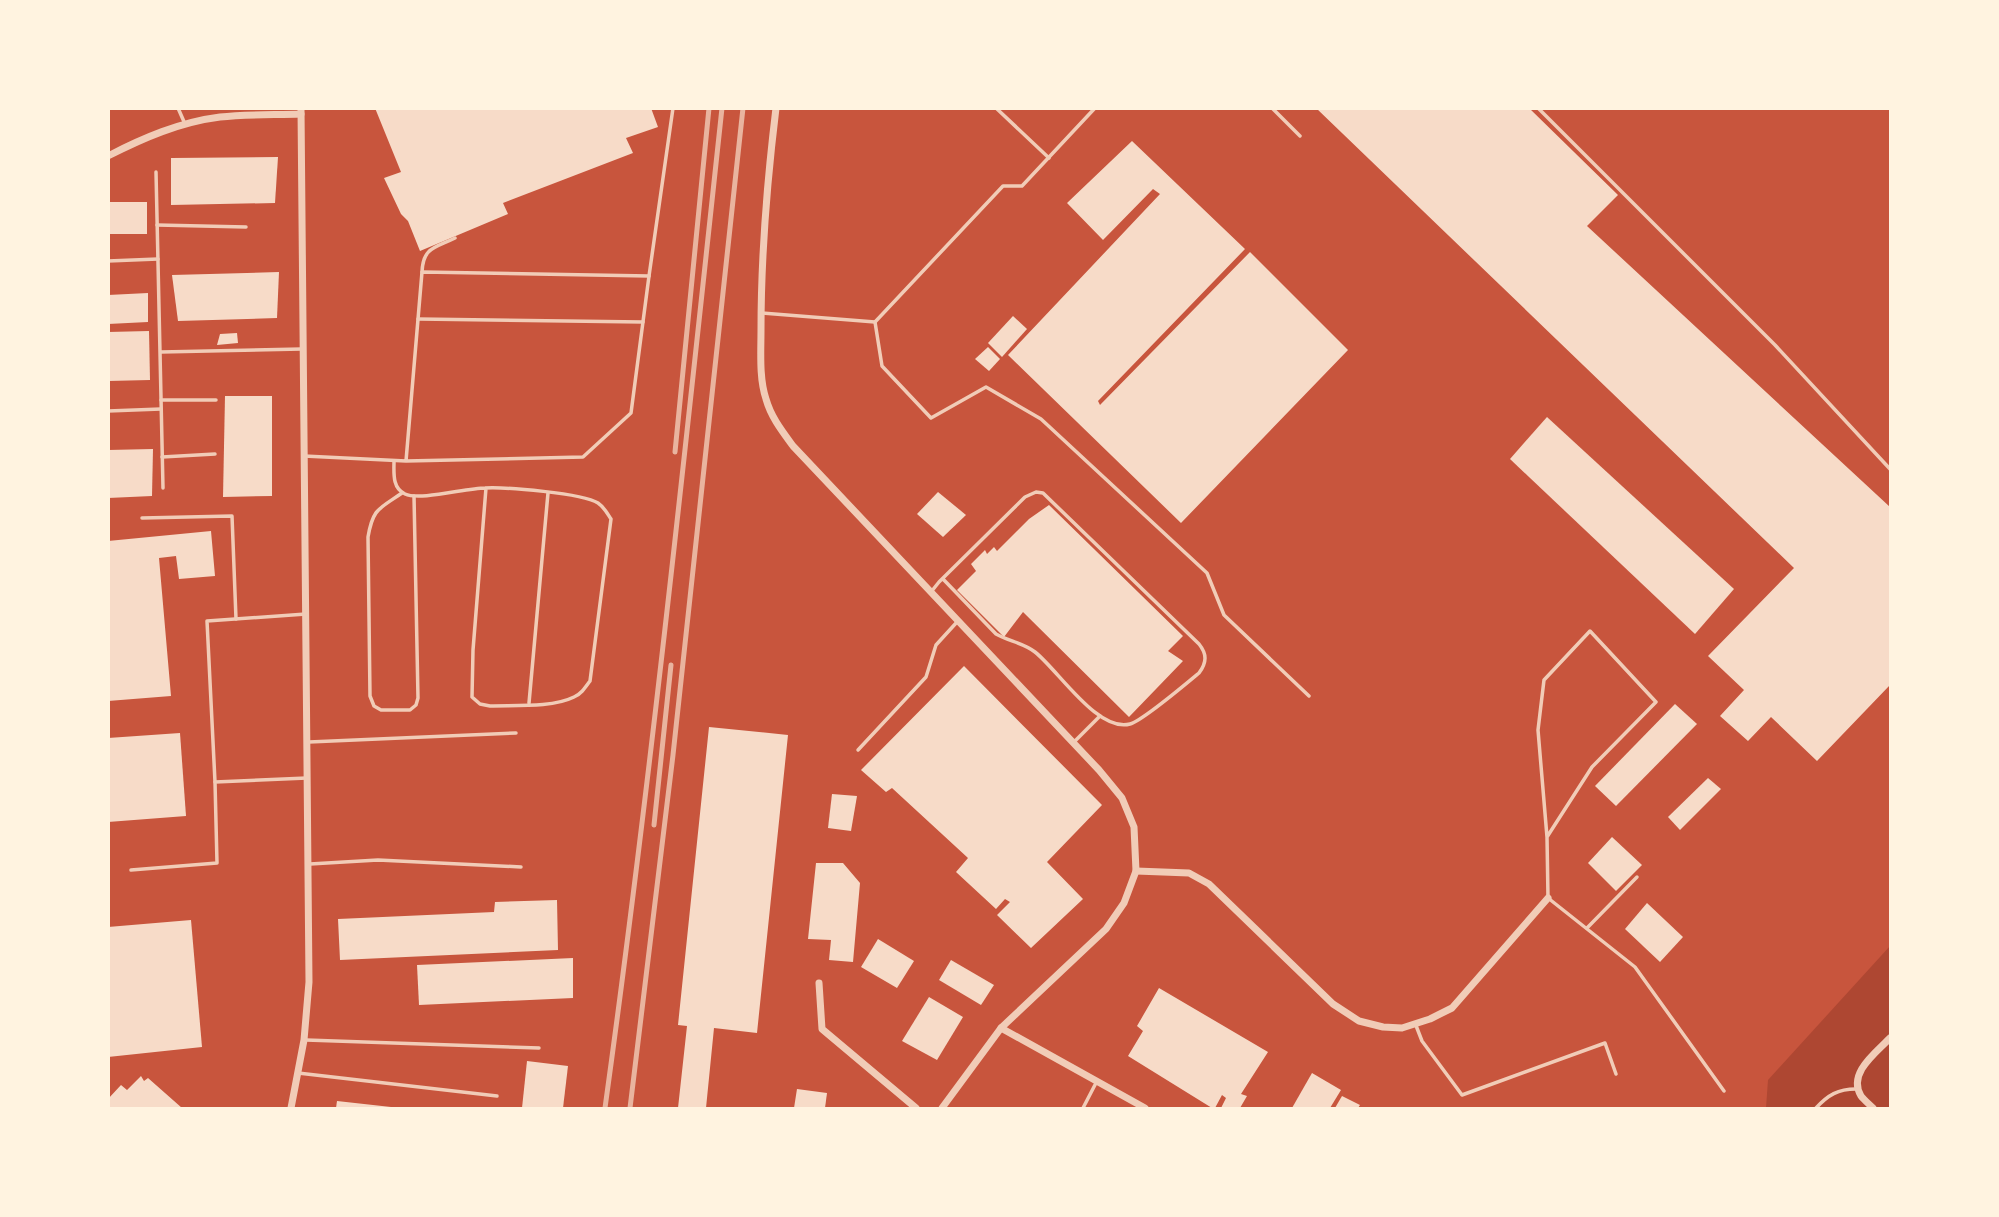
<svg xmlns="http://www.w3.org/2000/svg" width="1999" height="1217" font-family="Poppins,sans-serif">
  <rect width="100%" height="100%" fill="#c8553d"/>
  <!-- green -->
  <polygon fill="#ae4732" points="1890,946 1890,1108 1766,1108 1768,1080"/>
  <!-- building -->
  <g fill="#f7dbc8">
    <polygon points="375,108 651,108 658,127 626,138 633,153 503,203 508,214 420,251 408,221 401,214 384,178 401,172"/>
    <polygon points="1316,108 1529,108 1618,195 1587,226 1890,507 1890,685 1817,761 1771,717 1748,741 1720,716 1744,690 1708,656 1794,568"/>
    <polygon points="1132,141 1245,249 1098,401 1100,405 1250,252 1348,350 1181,523 1008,355 1160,194 1153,189 1103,240 1067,203"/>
    <polygon points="278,157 275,203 171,205 171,158"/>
    <rect x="108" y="202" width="39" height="32"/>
    <polygon points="279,272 277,318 178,321 172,275"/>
    <polygon points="148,293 148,322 108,324 108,295"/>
    <polygon points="1013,316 1027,329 1002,357 988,343"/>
    <polygon points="149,331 150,380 108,381 108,332"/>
    <polygon points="237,333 238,343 217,345 220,334"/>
    <polygon points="988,347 1000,359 989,371 975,359"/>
    <polygon points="225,396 272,396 272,496 223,497"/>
    <polygon points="1547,417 1734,589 1695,634 1510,459"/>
    <polygon points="153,449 152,496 108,498 108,450"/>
    <polygon points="938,492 966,515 943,537 917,514"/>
    <polygon points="1049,505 1183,636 1168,651 1183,661 1129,717 1023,612 1004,637 957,590 976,571 971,564 985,550 987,554 994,547 997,551 1029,519"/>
    <polygon points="211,531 215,576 179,579 176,556 159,558 171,696 108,701 108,541"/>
    <polygon points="964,666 1102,805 1047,862 1083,899 1031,948 997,915 1010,902 1005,899 996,909 956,872 968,858 892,788 886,792 861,770"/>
    <polygon points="1675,704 1697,724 1616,806 1595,786"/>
    <polygon points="709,727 788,735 757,1033 714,1028 706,1108 678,1108 687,1026 678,1025"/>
    <polygon points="180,733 186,816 108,822 108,738"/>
    <polygon points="1708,778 1721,789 1680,830 1668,817"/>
    <polygon points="832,794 857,796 851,831 828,828"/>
    <polygon points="1612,837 1642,865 1616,891 1588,863"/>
    <polygon points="816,863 843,863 860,883 853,962 829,960 831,940 808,939"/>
    <polygon points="557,900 558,950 340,960 338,919 494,912 495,902"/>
    <polygon points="1647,903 1683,937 1660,962 1625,929"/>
    <polygon points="191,920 202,1047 108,1057 108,927"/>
    <polygon points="878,939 914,961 897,988 861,967"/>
    <polygon points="573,958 573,998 419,1005 417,965"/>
    <polygon points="951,960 994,985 981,1005 939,980"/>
    <polygon points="1159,988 1268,1052 1241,1094 1247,1096 1240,1108 1221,1108 1226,1098 1222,1095 1215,1108 1212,1108 1128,1056 1143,1031 1137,1026"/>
    <polygon points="929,997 963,1017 937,1060 902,1041"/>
    <polygon points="527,1061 568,1066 563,1108 522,1108"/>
    <polygon points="1312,1073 1341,1090 1330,1108 1292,1108"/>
    <polygon points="141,1076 144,1081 148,1078 182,1108 108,1108 108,1099 121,1085 127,1090"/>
    <polygon points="797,1089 827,1093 825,1108 794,1108"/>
    <polygon points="1342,1096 1360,1105 1358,1108 1335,1108"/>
    <polygon points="337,1101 391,1107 391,1108 336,1108"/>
  </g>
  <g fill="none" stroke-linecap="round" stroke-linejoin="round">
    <!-- service -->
    <g stroke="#f1ccb7" stroke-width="3.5">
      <polyline points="178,108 185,124"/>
      <polyline points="996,108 1049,158"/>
      <polyline points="1272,108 1300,136"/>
      <polyline points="1538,108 1775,345 1890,469"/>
      <polyline points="156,172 163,488"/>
      <polyline points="157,225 246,227"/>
      <polyline points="108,261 158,259"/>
      <path d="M422 272C423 247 435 248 455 238"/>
      <polyline points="649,276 673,108"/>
      <polyline points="761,313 875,322 1003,186 1022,186 1095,108"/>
      <polyline points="418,319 643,322"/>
      <polyline points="875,322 882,366 931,418 986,387 1041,419 1207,573 1224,615 1309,696"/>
      <polyline points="161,352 302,349"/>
      <polyline points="161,400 216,400"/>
      <polyline points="108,411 161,409"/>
      <polyline points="304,456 406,461 583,457 631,413 649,276 422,272 406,461"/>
      <polyline points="162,457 215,454"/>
      <path d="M394 461C394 473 392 488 405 494 420 501 466 488 485 488 506 487 582 493 598 503 604 507 607 513 611 519L590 681C585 688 581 694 574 697 552 708 514 705 490 706L480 704 472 697 473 650 486 488"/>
      <path d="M402 493C379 509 373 508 368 537L370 696 374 706 381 710H410L416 705 418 698 414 496"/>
      <polyline points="142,518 232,516 236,619"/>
      <path d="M931 592 939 582 1025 497 1036 492 1043 493 1199 644C1207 654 1207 662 1199 673 1187 683 1142 721 1130 724 1098 733 1058 670 1035 652 1024 643 1008 641 996 634L943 579"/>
      <polyline points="529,703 548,493"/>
      <polyline points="309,742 516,733"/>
      <polyline points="1074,742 1100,716"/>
      <polyline points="858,750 926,677 936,645 957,622"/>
      <polyline points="215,782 207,621 306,614"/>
      <polyline points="1547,837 1538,730 1544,680 1590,631 1656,702 1592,767 1547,837 1548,898 1635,967 1724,1091"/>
      <polyline points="310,864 378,860 521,867"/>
      <polyline points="131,870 217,863 215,782 307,778"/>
      <polyline points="1587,928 1637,877"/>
      <polyline points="1415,1023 1422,1041 1462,1095 1605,1043 1616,1074"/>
      <polyline points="306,1040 539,1048"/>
      <polyline points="298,1073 497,1096"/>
      <polyline points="1083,1108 1097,1081"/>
      <path d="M1816 1108C1828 1095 1838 1089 1856 1089"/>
    </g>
    <!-- minor -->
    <g stroke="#f1ccb7" stroke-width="7">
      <path d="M776 108C767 182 761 256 761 330 761 352 759 378 766 399 771 417 782 431 793 446L1099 770 1122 798 1134 827 1136 871 1124 903 1106 929 1001 1028 942 1108"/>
      <path d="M108 156C143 138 180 122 220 117 247 114 275 115 301 114"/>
      <polyline points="1136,871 1189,873 1209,884 1333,1004 1359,1021 1383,1027 1402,1028 1430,1019 1452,1008 1548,898"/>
      <polyline points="819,983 822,1029 916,1108"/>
      <polyline points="1001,1028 1145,1108"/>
      <polyline points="291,1108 304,1040 309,982 301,108"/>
      <path d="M1873 1108C1869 1104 1864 1100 1861 1096 1847 1073 1877 1052 1890 1038"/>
    </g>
    <!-- rail -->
    <g stroke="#e9b49f" stroke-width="5">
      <polyline points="675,452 709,108"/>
      <polyline points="654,825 671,665"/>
      <path d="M605 1108C651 776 686 442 722 108"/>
      <polyline points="630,1108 673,755 743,108"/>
    </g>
  </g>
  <!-- border -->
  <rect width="1999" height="1217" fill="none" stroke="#fff3e0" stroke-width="220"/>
</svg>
